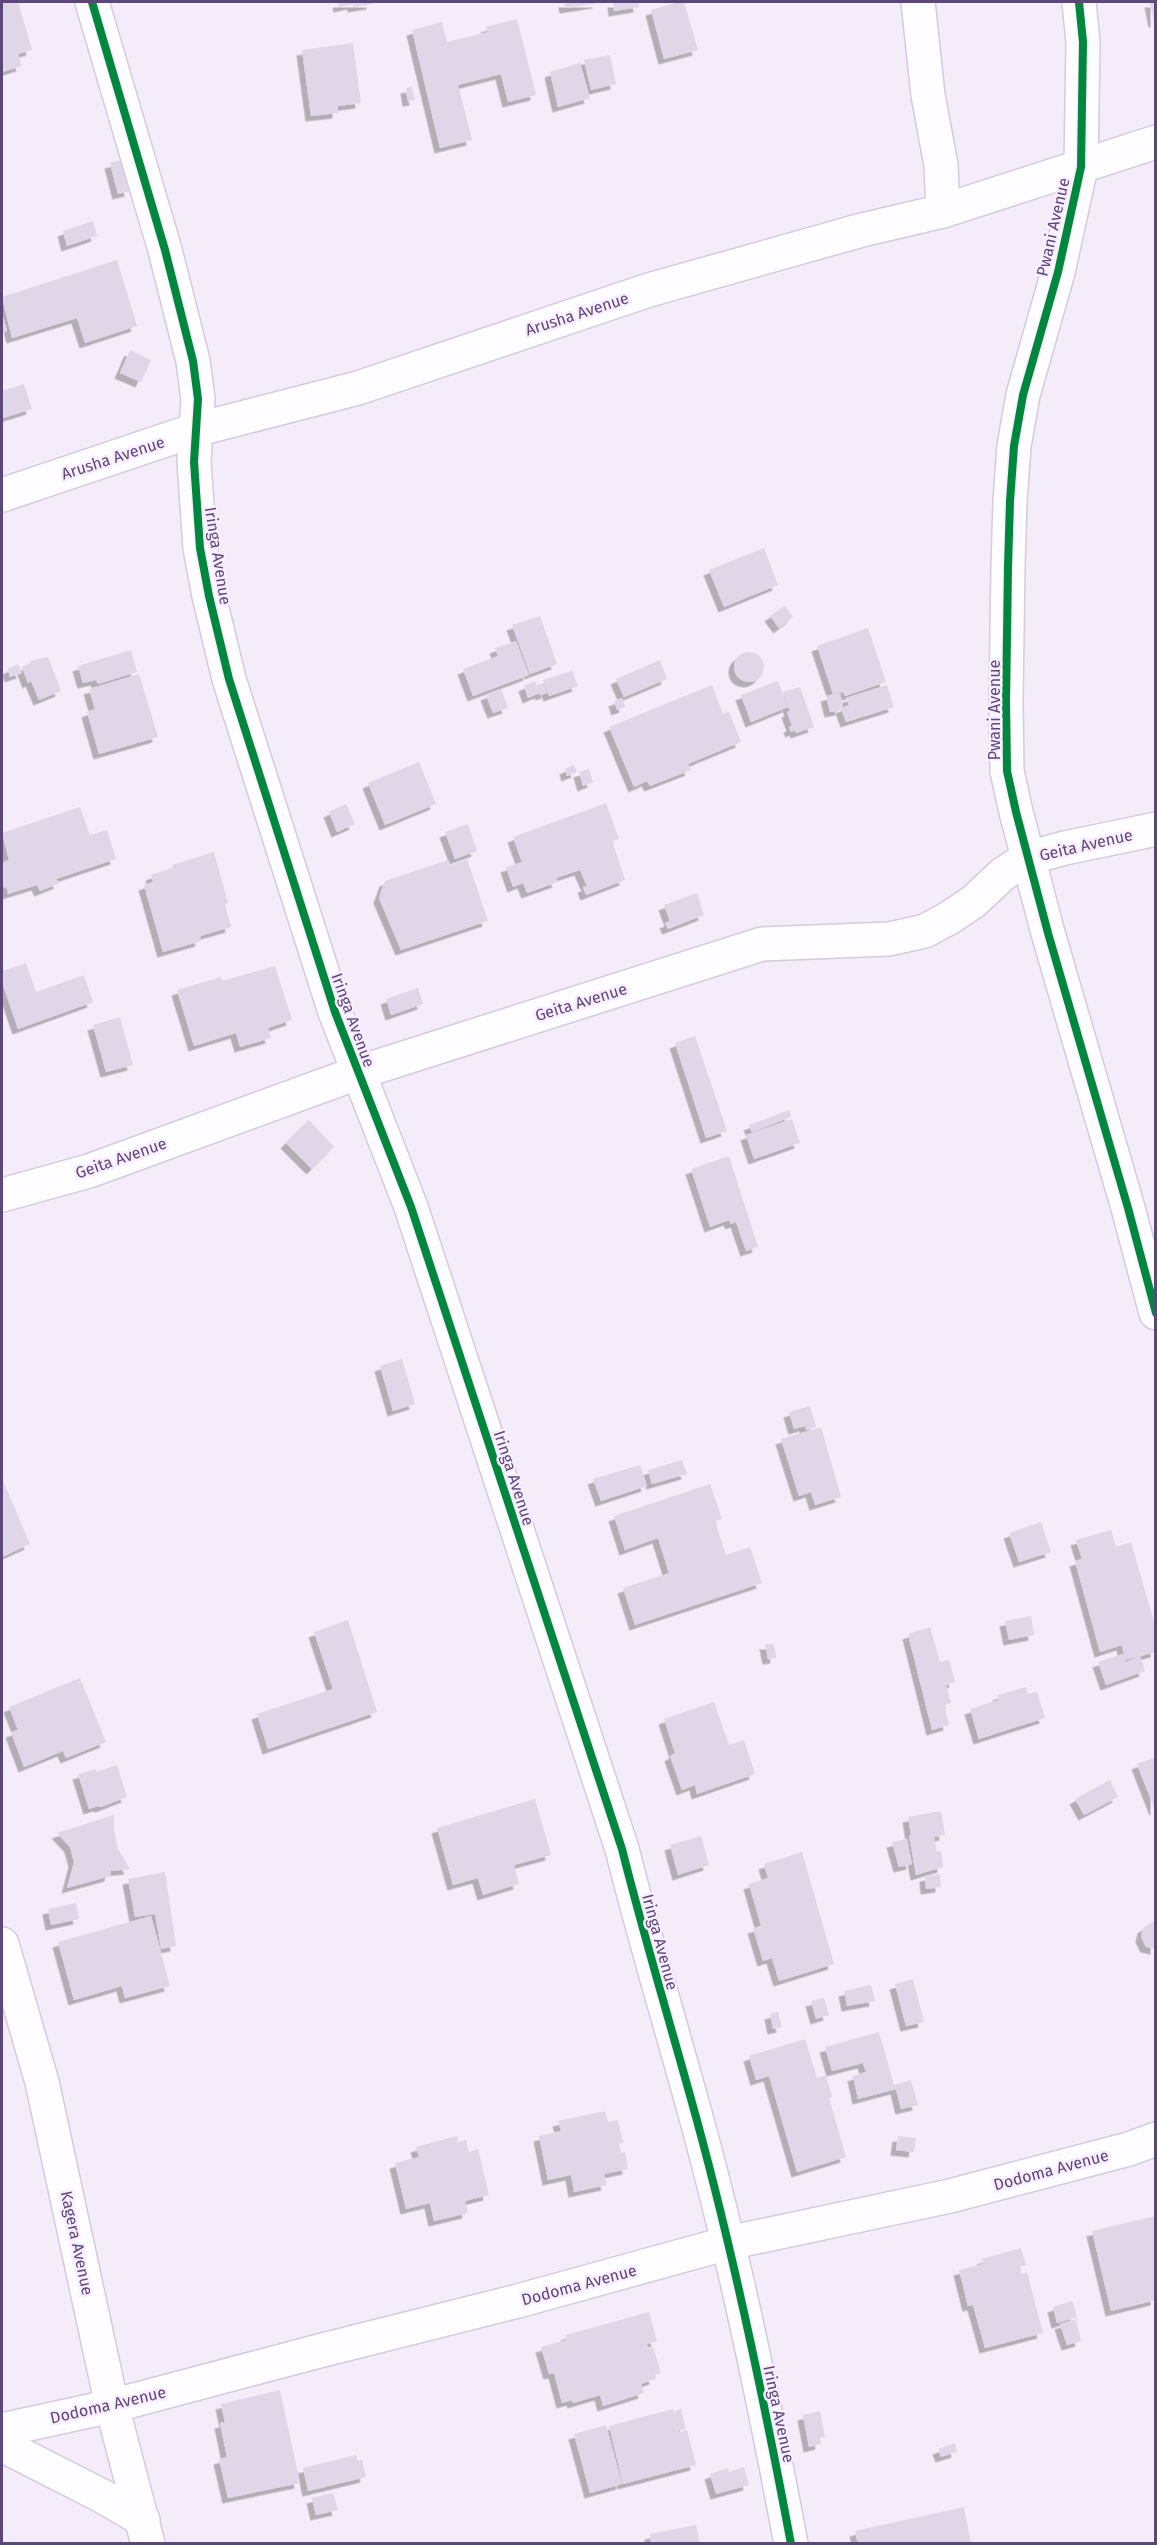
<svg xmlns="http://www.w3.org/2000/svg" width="1157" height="2545" font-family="'Fira Sans',sans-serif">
  <defs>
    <filter id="shadow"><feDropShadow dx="-5.5" dy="5.5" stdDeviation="0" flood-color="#0004"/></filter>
  </defs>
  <rect width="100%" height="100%" fill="#f4ecf8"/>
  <!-- building -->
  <g fill="#dfd6e7" filter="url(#shadow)">
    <polygon points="2,2 18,2 32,50 18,54 22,66 2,72"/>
    <polygon points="338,2 372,2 372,4 353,7 353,4 339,7"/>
    <polygon points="564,2 598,2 598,3 565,8"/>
    <polygon points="613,2 638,2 639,7 614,11"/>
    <polygon points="679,2 684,2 698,50 664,59 651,10"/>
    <polygon points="1150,2 1156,2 1156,22 1154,22"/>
    <polygon points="517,19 536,95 508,102 501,74 458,85 472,140 440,148 412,30 442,22 447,42 488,32 486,27"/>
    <polygon points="353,43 361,103 338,106 338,113 311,116 302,50"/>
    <polygon points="610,55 616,84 591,90 584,60"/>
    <polygon points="580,63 590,98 558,107 550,72"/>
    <polygon points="412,87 415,100 408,101 406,88"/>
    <polygon points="122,160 130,191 118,194 110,163"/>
    <polygon points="93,221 97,236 67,246 63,231"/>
    <polygon points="117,260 137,326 85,343 77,318 12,338 2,297"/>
    <polygon points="2,313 7,331 2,333"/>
    <polygon points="130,350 151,360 141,382 120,373"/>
    <polygon points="24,384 32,409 3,418 2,391"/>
    <polygon points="764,548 778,585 724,607 709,570"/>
    <polygon points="785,606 793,617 779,628 770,616"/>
    <polygon points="540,616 557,664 530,674 512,625"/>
    <polygon points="868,628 886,682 845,696 843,692 833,694 817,646"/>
    <polygon points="516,641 529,675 473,696 463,669 498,656 495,648"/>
    <polygon points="131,650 137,672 98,684 96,680 83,683 78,666"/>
    <circle cx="749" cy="667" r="15"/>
    <polygon points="48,657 61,691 39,700 31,681 28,683 22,667 31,663 30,661"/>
    <polygon points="660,660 667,679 624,697 616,679"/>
    <polygon points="18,664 22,673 10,677 8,669"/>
    <polygon points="572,671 578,686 549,696 543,680"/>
    <polygon points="139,674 158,737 99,754 87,712 95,709 89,689"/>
    <polygon points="535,681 537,686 544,684 547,693 541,695 540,693 528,698 524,686"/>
    <polygon points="778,681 788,707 751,722 741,695"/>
    <polygon points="712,685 723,714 729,712 741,742 688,764 691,770 650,786 647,781 634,787 609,727"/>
    <polygon points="887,685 894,707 846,722 841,708 849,705 846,698"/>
    <polygon points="800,687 814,727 796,733 795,730 791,732 789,727 792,726 787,712 790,711 783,692"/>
    <polygon points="501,689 508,708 493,713 486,695"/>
    <polygon points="840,693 843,706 841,706 840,703 841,710 830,712 826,696"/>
    <polygon points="622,698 625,707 617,710 614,701"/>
    <polygon points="419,762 436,804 385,825 368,783"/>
    <polygon points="574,765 577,772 567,776 565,769"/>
    <polygon points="589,769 593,782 583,786 579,772"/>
    <polygon points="606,803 619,839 612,841 625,880 586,895 583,887 587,886 580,870 556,878 558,882 527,893 523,883 513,887 506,867 522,862 513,837"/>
    <polygon points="346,804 355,824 337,832 329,812"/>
    <polygon points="80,807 90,835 107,830 116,859 56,879 60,883 40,891 37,885 8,894 7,889 2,886 2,863 9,860 2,833"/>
    <polygon points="468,824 477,851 455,859 445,832"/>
    <polygon points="214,852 228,903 225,904 231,927 200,936 201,941 163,952 144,885 153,882 151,875 173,868 172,865"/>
    <polygon points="467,859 488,921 401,950 379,898 385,881 448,860 450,865"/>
    <polygon points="697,893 704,915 668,929 665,923 670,921 664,905"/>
    <polygon points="26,963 36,992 84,975 93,1002 18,1029 2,982 2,971"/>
    <polygon points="275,966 292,1020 268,1028 271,1038 240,1047 236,1033 194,1046 177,990 221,977 222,981"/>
    <polygon points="418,988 423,1004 391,1015 386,999"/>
    <polygon points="120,1017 133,1065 106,1072 93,1025"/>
    <polygon points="695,1036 727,1131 706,1138 675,1043"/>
    <polygon points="789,1110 791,1117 752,1132 749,1125"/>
    <polygon points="792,1119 800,1143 754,1159 746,1135"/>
    <polygon points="309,1120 334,1147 312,1169 286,1143"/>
    <polygon points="729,1156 758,1247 746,1251 736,1222 731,1224 729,1220 710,1227 691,1169"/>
    <polygon points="402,1359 415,1404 393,1411 380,1366"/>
    <polygon points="810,1406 816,1427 806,1430 805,1426 794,1429 789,1412"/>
    <polygon points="821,1427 841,1497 815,1505 811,1492 799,1496 781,1439"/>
    <polygon points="682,1460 687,1474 652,1484 648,1470"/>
    <polygon points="640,1465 647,1486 601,1501 593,1479"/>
    <polygon points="2,1481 3,1481 30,1544 2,1557"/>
    <polygon points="710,1484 722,1519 715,1521 726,1555 750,1547 762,1583 635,1625 623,1588 669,1573 658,1538 625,1550 614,1516"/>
    <polygon points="1041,1522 1051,1552 1019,1562 1009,1533"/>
    <polygon points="1111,1530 1116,1547 1131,1542 1156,1629 1156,1652 1125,1660 1122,1645 1100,1652 1075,1561 1082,1559 1076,1540"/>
    <polygon points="1031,1616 1034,1635 1009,1640 1005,1621"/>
    <polygon points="348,1620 377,1712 268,1749 257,1714 333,1689 314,1632"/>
    <polygon points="930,1627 940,1662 949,1660 955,1682 946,1685 951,1703 944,1705 949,1725 932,1730 908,1634"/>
    <polygon points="765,1644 774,1644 776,1658 768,1659"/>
    <polygon points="1123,1654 1126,1662 1140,1656 1145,1671 1106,1685 1098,1662"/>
    <polygon points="80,1678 106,1742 66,1758 63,1751 24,1767 11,1732 18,1730 9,1707"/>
    <polygon points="1026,1687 1028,1694 1037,1692 1045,1718 979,1739 970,1709 999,1700 998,1695"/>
    <polygon points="714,1702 729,1745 744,1740 755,1774 697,1794 695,1785 682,1790 670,1756 675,1753 664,1719"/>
    <polygon points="1156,1757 1156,1810 1155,1810 1137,1764"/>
    <polygon points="117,1765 127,1797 101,1807 98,1806 89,1809 78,1774 96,1769 96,1772"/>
    <polygon points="1110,1780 1118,1797 1084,1815 1075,1799"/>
    <polygon points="535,1799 551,1855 514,1865 519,1884 483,1895 478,1878 453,1885 437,1828"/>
    <polygon points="941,1811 945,1835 934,1837 937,1852 941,1851 943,1867 916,1875 909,1835 911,1835 908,1817"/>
    <polygon points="114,1815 114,1830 118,1849 130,1869 111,1871 110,1876 67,1888 74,1862 70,1847 57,1833"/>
    <polygon points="701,1836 709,1865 678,1875 670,1845"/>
    <polygon points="907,1839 912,1864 899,1867 892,1842"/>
    <polygon points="802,1852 834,1964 779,1981 772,1958 763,1961 753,1928 761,1926 749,1884 768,1878 764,1864"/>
    <polygon points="165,1872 176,1946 161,1949 155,1914 135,1917 128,1879"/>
    <polygon points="940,1874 941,1887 926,1889 925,1876"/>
    <polygon points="76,1903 79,1919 51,1925 48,1909"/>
    <polygon points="151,1916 170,1986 125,1998 122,1986 74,2000 58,1942"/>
    <polygon points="1152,1922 1156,1923 1156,1949 1146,1947 1141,1937 1143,1928"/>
    <polygon points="913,1979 924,2022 906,2026 895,1984"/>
    <polygon points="871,1985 875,2001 847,2006 844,1991"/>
    <polygon points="824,1998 829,2015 816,2019 811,2001"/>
    <polygon points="778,2012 782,2027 773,2029 770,2014"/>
    <polygon points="879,2032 894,2085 911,2080 918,2105 901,2109 896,2089 858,2099 853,2076 866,2072 863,2063 832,2071 825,2047"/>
    <polygon points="805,2039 817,2078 826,2075 832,2097 829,2098 846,2157 797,2172 769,2076 756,2080 749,2056"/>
    <polygon points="605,2111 608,2122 618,2120 623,2143 619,2143 621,2153 625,2152 628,2169 604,2174 607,2185 574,2192 571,2175 548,2180 539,2136 561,2131 558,2121"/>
    <polygon points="457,2136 458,2142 466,2140 469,2152 478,2149 489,2195 465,2201 468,2213 434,2221 430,2203 406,2209 395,2163 419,2157 416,2147"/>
    <polygon points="898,2136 916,2138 914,2152 896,2150"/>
    <polygon points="1156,2216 1156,2300 1111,2311 1092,2231"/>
    <polygon points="1021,2248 1026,2265 1019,2267 1021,2274 1027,2272 1043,2333 985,2348 973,2305 968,2306 959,2270 983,2264 982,2259"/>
    <polygon points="1072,2301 1077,2317 1057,2323 1053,2307"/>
    <polygon points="649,2312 657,2341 647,2344 648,2349 653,2347 661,2373 654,2375 655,2379 641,2384 644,2393 603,2406 600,2395 573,2403 572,2400 562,2403 554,2373 549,2374 541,2347 567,2340 566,2335"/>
    <polygon points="1076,2319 1081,2341 1067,2345 1060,2324"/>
    <polygon points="280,2390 300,2483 228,2498 219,2459 227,2457 220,2423 225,2422 221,2404"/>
    <polygon points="673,2409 676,2419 675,2411 681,2409 686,2429 679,2430 679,2433 687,2430 696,2465 623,2484 609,2426"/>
    <polygon points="820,2411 825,2437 820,2438 821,2444 809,2447 803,2415"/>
    <polygon points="606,2425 622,2484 590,2493 574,2434"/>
    <polygon points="955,2443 957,2452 941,2457 938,2449"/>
    <polygon points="356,2455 358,2461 362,2460 366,2477 308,2491 303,2468"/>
    <polygon points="744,2467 749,2485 716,2494 710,2474 728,2468 729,2472"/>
    <polygon points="333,2493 338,2510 316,2515 312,2498"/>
    <polygon points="964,2507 971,2544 858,2544 855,2531"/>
    <polygon points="696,2525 700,2544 651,2544 650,2534"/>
  </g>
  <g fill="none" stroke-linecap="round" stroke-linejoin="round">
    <defs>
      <g id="minor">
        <path d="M92 2 165 250 193 361 198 399 194 462 200 548 209 596 229 679 335 1012 411 1207 622 1849C643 1933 668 2016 691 2099 732 2245 763 2394 791 2544"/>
        <polyline points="918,2 928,95 941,165 943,211"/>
        <polyline points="1079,2 1083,42 1081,167 1058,272 1023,395 1014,446 1010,501 1008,567 1006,702 1007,771 1016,812 1048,933 1128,1208 1156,1313"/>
        <polyline points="2,495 195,430 358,388 649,290 862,230 943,211 1156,142"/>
        <polyline points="2,1195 89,1171 357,1073 762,944 889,939 925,931 949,918 973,902 1003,874 1028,858 1065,848 1156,829"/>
        <polyline points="2,1944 42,2082 112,2406 148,2544"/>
        <polyline points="2,2430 112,2406 319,2351 518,2301 728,2243 950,2196 1129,2149 1156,2139"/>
        <polyline points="2,2445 102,2496 143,2520"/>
      </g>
    </defs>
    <!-- minor casing -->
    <use href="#minor" stroke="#d4cbde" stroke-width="36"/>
    <!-- minor -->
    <use href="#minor" stroke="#fdfcfe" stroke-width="33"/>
    <defs>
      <g id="cycleway">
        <path d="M92 2 165 250 193 361 198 399 194 462 200 548 209 596 229 679 335 1012 411 1207 622 1849C643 1933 668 2016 691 2099 732 2245 763 2394 791 2544"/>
        <polyline points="1079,2 1083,42 1081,167 1058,272 1023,395 1014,446 1010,501 1008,567 1006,702 1007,771 1016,812 1048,933 1128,1208 1156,1313"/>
      </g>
    </defs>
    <!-- cycleway casing -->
    <use href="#cycleway" stroke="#f9eeff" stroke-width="11"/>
    <!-- cycleway -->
    <use href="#cycleway" stroke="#00873e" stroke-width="8"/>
  </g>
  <g text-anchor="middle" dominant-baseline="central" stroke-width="5" stroke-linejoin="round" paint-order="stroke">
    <!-- street labels -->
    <g font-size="16" fill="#5c477a" stroke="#f9eeff">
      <text transform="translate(1053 227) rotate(-77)">Pwani Avenue</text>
      <text transform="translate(577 314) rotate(-18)">Arusha Avenue</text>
      <text transform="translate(113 458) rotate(-18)">Arusha Avenue</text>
      <text transform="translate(218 556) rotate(81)">Iringa Avenue</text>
      <text transform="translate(994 710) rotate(-90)">Pwani Avenue</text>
      <text transform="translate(1086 845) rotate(-13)">Geita Avenue</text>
      <text transform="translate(581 1002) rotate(-17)">Geita Avenue</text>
      <text transform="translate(353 1020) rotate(70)">Iringa Avenue</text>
      <text transform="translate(121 1158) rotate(-19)">Geita Avenue</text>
      <text transform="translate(514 1478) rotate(72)">Iringa Avenue</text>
      <text transform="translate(660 1942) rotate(75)">Iringa Avenue</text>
      <text transform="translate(1051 2170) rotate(-15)">Dodoma Avenue</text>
      <text transform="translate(77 2243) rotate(78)">Kagera Avenue</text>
      <text transform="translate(579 2285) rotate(-15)">Dodoma Avenue</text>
      <text transform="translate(108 2405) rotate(-13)">Dodoma Avenue</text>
      <text transform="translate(779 2414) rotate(78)">Iringa Avenue</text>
    </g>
  </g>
  <!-- border -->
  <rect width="1157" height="2545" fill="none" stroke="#5c477a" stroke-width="6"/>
</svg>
